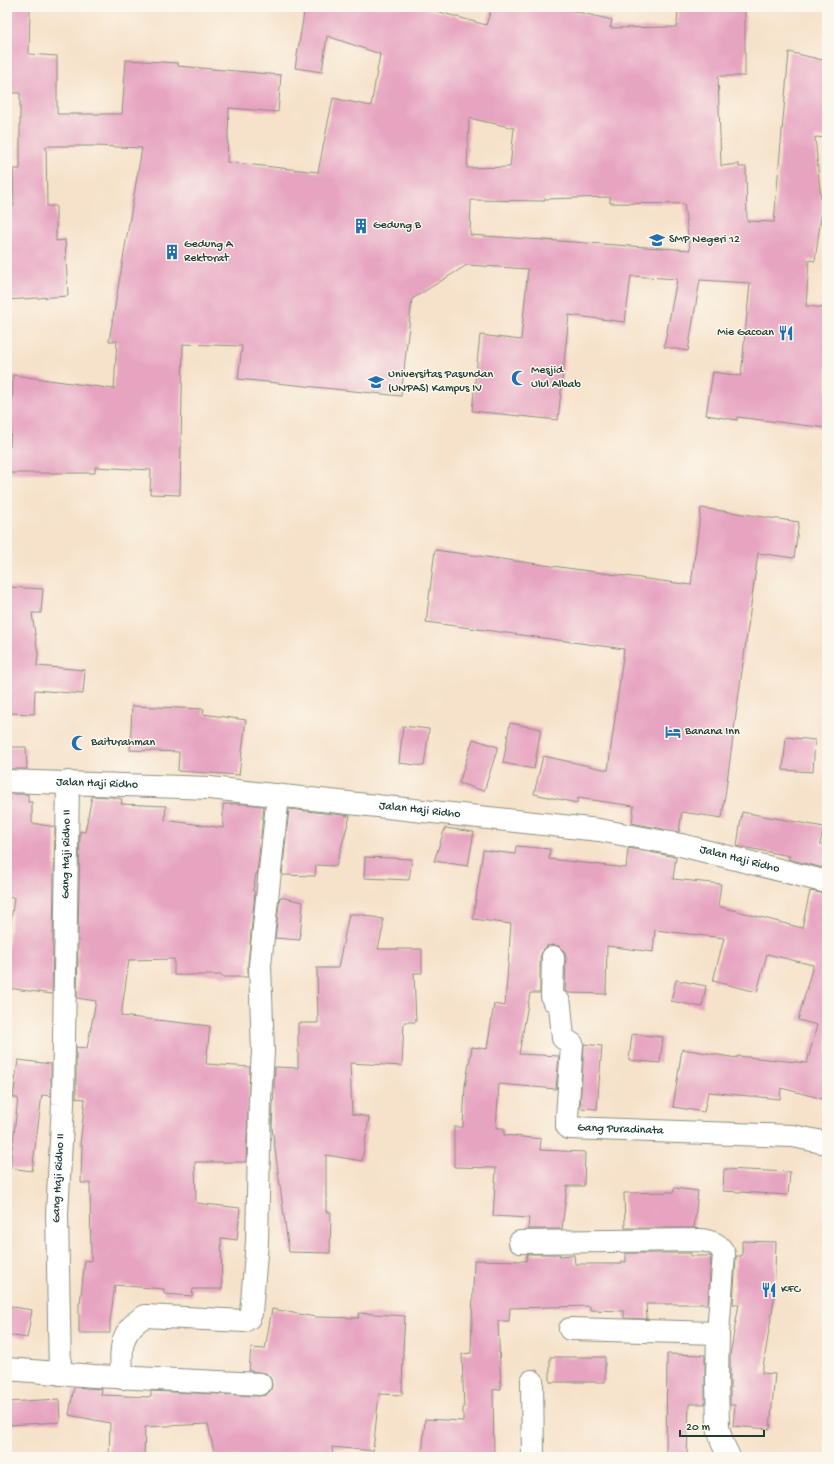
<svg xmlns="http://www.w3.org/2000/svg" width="834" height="1464" font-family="'Gochi Hand',sans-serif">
  <rect width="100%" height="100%" fill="#fbf7ec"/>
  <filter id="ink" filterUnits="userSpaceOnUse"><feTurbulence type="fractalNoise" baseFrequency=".025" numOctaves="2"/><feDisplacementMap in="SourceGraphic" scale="8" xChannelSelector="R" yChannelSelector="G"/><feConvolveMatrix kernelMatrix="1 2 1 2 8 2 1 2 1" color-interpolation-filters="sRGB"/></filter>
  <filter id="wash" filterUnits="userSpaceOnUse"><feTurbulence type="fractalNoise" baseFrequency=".012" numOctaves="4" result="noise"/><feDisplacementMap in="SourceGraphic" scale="16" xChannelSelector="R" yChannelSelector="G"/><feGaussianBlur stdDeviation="0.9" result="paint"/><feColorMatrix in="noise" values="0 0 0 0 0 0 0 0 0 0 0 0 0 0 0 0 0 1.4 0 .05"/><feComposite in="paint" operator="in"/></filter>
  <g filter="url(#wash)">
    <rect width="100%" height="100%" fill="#f6e2ca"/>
    <g id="blocks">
      <!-- building -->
      <g fill="#e7a4c1" fill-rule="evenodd">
        <path d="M7 7H30L29 54 57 56V114H122L126 60 178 63V66L281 75 278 112 229 108 227 162 318 172 333 98 371 106 380 54 327 36 322 72 295 68 305 7H422L486 25 492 7H557L612 20 610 28 677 27 678 7H745V76H718L721 166 739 164V167H746L747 221 774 222 789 52 827 61V138L815 137 822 210 815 261 809 260 806 306 827 308V428L737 417V420L706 415 713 372 741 376 750 283 700 280 688 351 664 347 677 279 631 276 625 322 569 315 558 420 472 411 480 335 521 340 528 269 467 265 412 299 401 396 238 379 242 346 183 344 180 495 150 494 151 470 95 467V473H7V446H10L13 375 114 389 117 341H109L142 148 95 146H46L47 206H56V241L65 240 68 296 7 300 9 206H14L13 169H20V93H7ZM469 118 514 128 510 167 467 168ZM610 197V203L684 204 690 250 470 235 471 200 544 201V199Z"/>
        <polygon points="701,508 799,522 794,558 758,553 722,818 682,812 679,832 632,823 634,806 578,798 577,803 534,794 543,756 608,770 624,649 426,622 435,550 691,585"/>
        <polygon points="7,587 43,589 41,613 32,613 38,654 37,666 85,670 83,694 35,690 34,714 7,713 8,651 7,641"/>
        <polygon points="132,706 204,709 203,714 246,720 239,775 178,771 179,752 130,750"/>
        <polygon points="510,723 541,729 534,769 503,763"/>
        <polygon points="403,726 429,729 424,766 399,763"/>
        <polygon points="786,737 815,740 813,772 783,770"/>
        <polygon points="473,739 498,747 484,791 459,783"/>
        <polygon points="7,747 26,747 27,769 7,769"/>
        <polygon points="7,794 28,794 28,802 32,802 32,823 55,827 52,994 7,988 7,954 14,898 7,897 7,869 10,838 7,837"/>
        <polygon points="92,796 112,797 122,799 121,804 166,806 165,820 223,828 223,804 245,804 264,806 257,874 256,874 253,891 255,892 248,964 248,977 222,977 222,975 174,975 174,959 129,960 121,1016 210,1026 206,1064 250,1067 246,1162 195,1162 196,1203 240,1208 237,1240 221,1238 222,1289 193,1289 192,1296 164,1294 164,1289 115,1285 110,1321 110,1333 79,1333 79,1303 80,1303 85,1260 91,1261 90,1183 81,1183 82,1145 80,1145 85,1099 76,1098 76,1047 87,1048 96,1001 77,998 80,831 85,832"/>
        <polygon points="289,809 350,816 336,866 316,865 315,876 282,875"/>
        <polygon points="742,812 824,827 820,844 827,846 827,869 788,859 790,856 737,846"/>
        <polygon points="445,828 474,832 468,866 434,861"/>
        <polygon points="516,846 550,849 549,859 626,868 628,848 676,857 673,879 721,884 718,906 802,928 810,891 827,894 827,1100 781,1088 780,1099 708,1092 704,1112 673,1107 682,1049 737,1058 737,1056 807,1063 817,1025 798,1020 813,965 767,954 757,992 713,981 724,938 655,930 653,952 607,946 606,994 568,993 565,991 566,957 564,951 559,946 553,945 547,946 543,950 540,957 540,993 530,993 519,1054 559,1056 556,1089 499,1084 496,1128 504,1128 504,1135 541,1139 540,1150 585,1152 584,1186 567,1186 562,1229 528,1229 529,1218 493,1216 496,1168 454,1167 454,1127 463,1127 465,1086 472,1047 487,1049 494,1004 505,1006 511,924 473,919 483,850 515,854"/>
        <polygon points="365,857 412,859 409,880 364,878"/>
        <polygon points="280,897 303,902 300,940 275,938"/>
        <polygon points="349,914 359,914 383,919 383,928 378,949 422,949 422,973 414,973 416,1022 404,1022 402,1066 350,1063 352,1114 369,1117 362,1161 326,1155 326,1212 331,1212 330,1253 289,1252 272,1127 275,1067 298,1068 298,1023 318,1023 317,968 338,968"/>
        <polygon points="676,980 706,986 702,1007 671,1001"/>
        <polygon points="632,1034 663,1037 660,1063 629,1060"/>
        <polygon points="584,1044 602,1046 597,1109 580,1108"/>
        <polygon points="18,1060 51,1064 51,1096 42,1095 32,1171 10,1168 18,1098 13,1098"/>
        <polygon points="724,1169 790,1172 788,1195 723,1191"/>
        <polygon points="674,1188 698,1191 694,1228 625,1228 624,1193 674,1192"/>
        <polygon points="742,1241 776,1242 774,1300 762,1373 775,1374 770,1429 733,1426 735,1405 730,1405 730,1355 739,1304 733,1304 736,1256 742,1256"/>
        <polygon points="626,1253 691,1253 690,1256 711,1256 708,1304 646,1304 647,1319 624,1318 624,1311 590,1310 590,1306 510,1308 509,1321 498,1321 501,1389 493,1390 494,1457 422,1457 425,1419 463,1421 463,1408 464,1408 462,1354 471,1353 474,1260 526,1261 527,1254 560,1254 559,1256 574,1255 575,1264 622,1264 622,1262 626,1262"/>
        <polygon points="7,1306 32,1310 27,1338 7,1335"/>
        <polygon points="272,1309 315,1317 359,1318 359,1313 405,1316 403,1350 402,1395 379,1394 373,1451 332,1447 333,1457 215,1457 208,1424 145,1427 144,1457 109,1457 110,1423 69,1415 74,1387 102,1389 101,1395 151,1397 151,1391 259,1396 266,1395 271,1390 272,1385 271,1379 266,1373 249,1371 251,1348 265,1349"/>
        <polygon points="667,1354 705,1355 705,1404 689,1404 687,1455 666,1453"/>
        <rect x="550" y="1357" width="55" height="25"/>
        <polygon points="59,1399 60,1422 7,1425 7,1402"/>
      </g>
    </g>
  </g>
  <g filter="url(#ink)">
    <use href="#blocks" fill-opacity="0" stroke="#8a907f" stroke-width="1"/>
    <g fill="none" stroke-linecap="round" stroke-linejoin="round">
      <defs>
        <g id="minor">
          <path id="s1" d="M7 781 210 788 599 830 681 845 827 882"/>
          <path id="s2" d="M553 957 552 996 553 1000 559 1002 560 1005 563 1038 572 1044 567 1117V1126L569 1128 793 1136 827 1143"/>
          <path d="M520 1242 701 1240C712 1242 719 1243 724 1254L718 1333 717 1380 718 1427 722 1442 729 1457"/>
          <polyline points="570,1329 718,1333"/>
          <polyline points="7,1369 94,1376 260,1384"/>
          <path id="s3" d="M60 1374 57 1214 63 1104 68 782"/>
          <path d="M122 1378C121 1350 118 1332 145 1316L244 1321 249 1318 251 1313 257 1242 260 1099 263 1052 260 965 278 795"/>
          <polyline points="532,1381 533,1457"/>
        </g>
      </defs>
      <!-- minor casing -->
      <use href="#minor" stroke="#8a907f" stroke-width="24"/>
      <!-- minor -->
      <use href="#minor" stroke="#fff" stroke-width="22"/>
    </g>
  </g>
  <!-- icons -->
  <defs>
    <symbol id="building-bare" viewBox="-9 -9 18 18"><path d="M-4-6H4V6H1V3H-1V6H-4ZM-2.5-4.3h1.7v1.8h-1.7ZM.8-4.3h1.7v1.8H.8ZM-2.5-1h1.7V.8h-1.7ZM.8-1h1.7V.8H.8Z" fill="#1f6fb2" stroke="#fbf7ec" stroke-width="2.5" paint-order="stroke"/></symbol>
    <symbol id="school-bare" viewBox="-9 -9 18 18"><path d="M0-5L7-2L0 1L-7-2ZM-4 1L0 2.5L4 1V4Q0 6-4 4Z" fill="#1f6fb2" stroke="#fbf7ec" stroke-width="2.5" paint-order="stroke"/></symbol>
    <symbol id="restaurant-bare" viewBox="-9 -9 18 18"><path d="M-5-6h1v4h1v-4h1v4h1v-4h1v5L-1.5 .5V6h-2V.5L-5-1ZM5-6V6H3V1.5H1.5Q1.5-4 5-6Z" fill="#1f6fb2" stroke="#fbf7ec" stroke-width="2.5" paint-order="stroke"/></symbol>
    <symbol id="mosque-bare" viewBox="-9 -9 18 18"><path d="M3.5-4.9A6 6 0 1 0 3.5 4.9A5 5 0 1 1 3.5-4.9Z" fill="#1f6fb2" stroke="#fbf7ec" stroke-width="2.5" paint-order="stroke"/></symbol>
    <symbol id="university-bare" viewBox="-9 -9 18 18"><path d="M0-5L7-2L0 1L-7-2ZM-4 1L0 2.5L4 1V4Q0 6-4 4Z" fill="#1f6fb2" stroke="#fbf7ec" stroke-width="2.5" paint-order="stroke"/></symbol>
    <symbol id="hotel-bare" viewBox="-9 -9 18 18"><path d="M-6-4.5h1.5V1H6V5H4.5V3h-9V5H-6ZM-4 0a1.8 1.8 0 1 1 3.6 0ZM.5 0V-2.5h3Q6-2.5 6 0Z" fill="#1f6fb2" stroke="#fbf7ec" stroke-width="2.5" paint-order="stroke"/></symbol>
  </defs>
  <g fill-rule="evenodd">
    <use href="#building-bare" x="350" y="215" width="22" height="22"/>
    <use href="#school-bare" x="646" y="229" width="22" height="22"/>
    <use href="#building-bare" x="161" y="241" width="22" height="22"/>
    <use href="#restaurant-bare" x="775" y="322" width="22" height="22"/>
    <use href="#mosque-bare" x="508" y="367" width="22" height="22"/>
    <use href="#university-bare" x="365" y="371" width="22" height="22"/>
    <use href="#hotel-bare" x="662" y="721" width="22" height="22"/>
    <use href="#mosque-bare" x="68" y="732" width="22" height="22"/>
    <use href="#restaurant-bare" x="758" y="1279" width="22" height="22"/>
  </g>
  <g text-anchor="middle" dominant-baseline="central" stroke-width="3" stroke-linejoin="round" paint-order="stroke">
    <!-- poi labels -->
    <g font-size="12" fill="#1f3d34" stroke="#fbf7ec" text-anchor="start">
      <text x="373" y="226">Gedung B</text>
      <text x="669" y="240">SMP Negeri 12</text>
      <text x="184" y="245">Gedung A<tspan x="184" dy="14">Rektorat</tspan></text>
      <text x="774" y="333" text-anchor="end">Mie Gacoan</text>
      <text x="531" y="371">Mesjid<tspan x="531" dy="14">Ulul Albab</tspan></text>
      <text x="388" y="375">Universitas Pasundan<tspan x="388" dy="14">(UNPAS) Kampus IV</tspan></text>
      <text x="685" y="732">Banana Inn</text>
      <text x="91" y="743">Baiturahman</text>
      <text x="781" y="1290">KFC</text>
    </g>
    <!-- street labels -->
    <g font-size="12" fill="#1f3d34" stroke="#fbf7ec">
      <text stroke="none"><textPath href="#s1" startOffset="90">Jalan Haji Ridho</textPath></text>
      <text stroke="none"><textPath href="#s1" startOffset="414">Jalan Haji Ridho</textPath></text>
      <text stroke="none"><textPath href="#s3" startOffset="520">Gang Haji Ridho II</textPath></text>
      <text stroke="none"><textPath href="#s1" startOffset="738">Jalan Haji Ridho</textPath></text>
      <text stroke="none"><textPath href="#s2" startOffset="233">Gang Puradinata</textPath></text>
      <text stroke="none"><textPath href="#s3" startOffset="196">Gang Haji Ridho II</textPath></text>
    </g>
  </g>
  <!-- margin -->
  <rect width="834" height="1464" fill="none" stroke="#fbf7ec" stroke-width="24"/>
  <!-- scale -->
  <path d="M680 1430v6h84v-6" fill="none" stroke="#1f3d34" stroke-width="2"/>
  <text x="686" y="1430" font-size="12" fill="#1f3d34" stroke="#fbf7ec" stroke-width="3" paint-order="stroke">20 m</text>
</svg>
